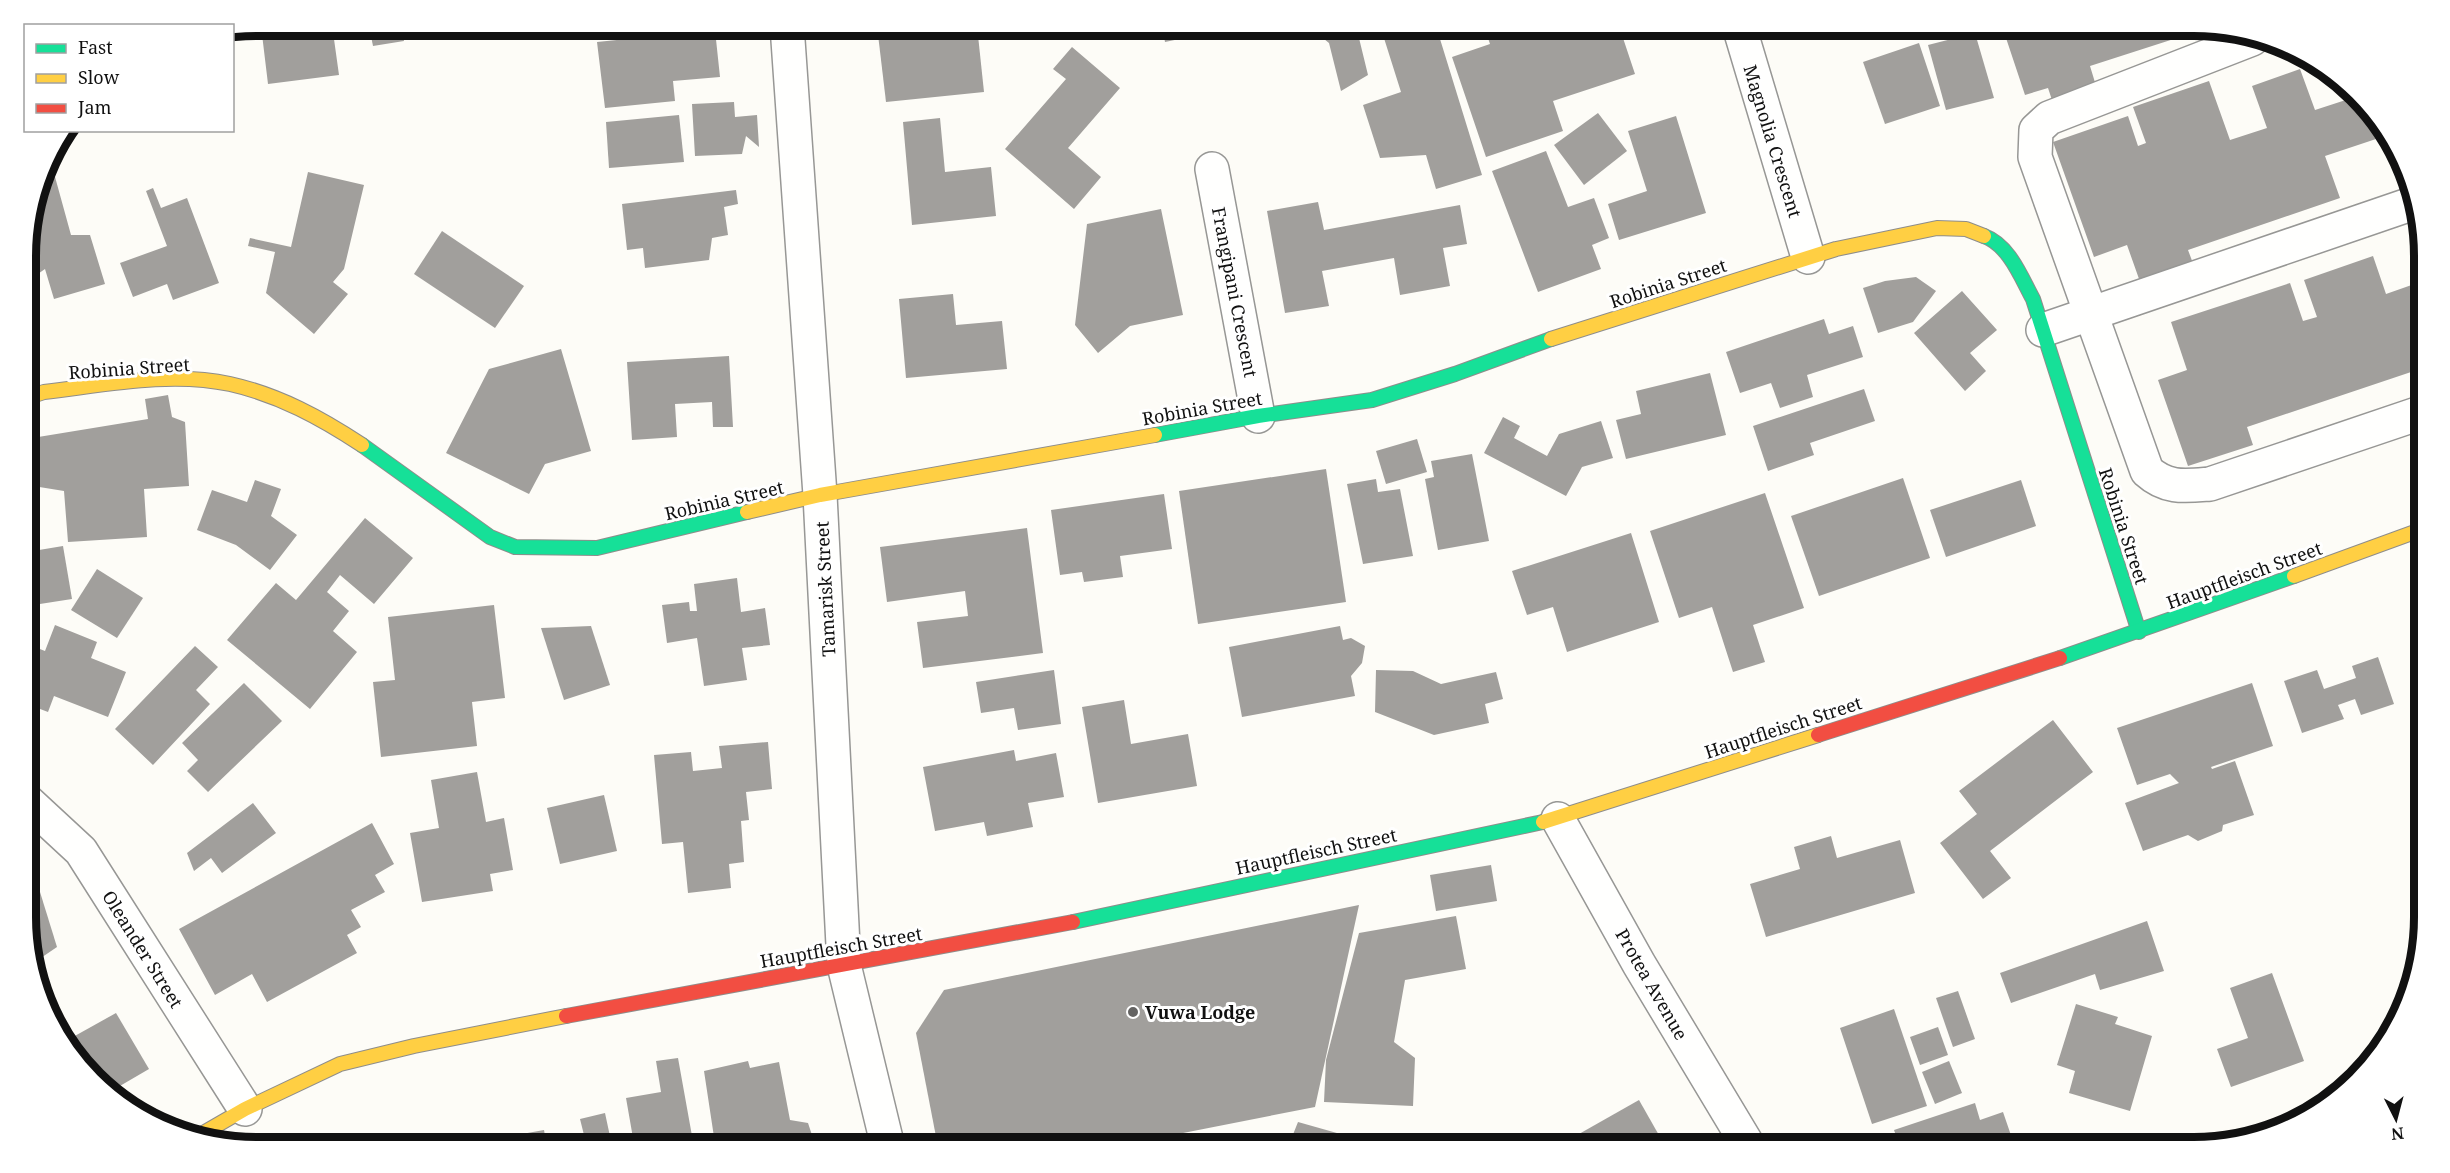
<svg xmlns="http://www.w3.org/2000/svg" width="2450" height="1173" font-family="'Noto Serif',serif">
  <rect width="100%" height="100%" fill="#fdfcf7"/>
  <!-- building -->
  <g fill="#a19f9c">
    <polygon points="261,26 315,26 316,34 333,32 339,75 268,84"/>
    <polygon points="369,26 401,26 404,41 373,46"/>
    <polygon points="877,26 977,26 984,92 886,102"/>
    <polygon points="1023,26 1040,26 1034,34"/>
    <polygon points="1162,26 1192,26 1194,36 1165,42"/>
    <polygon points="1308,26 1436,26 1482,175 1436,189 1426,155 1380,158 1363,105 1401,92 1383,35 1358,34 1368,75 1341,91 1329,43"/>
    <polygon points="1484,26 1522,26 1526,37 1561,26 1619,26 1635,74 1553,101 1563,131 1486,157 1452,57 1490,44"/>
    <polygon points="2002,26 2176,26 2180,37 2090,66 2097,89 2053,103 2048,88 2025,95"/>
    <polygon points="2192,26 2194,26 2212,30 2195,35"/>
    <polygon points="715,30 720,77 673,81 675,101 605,108 597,42"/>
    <polygon points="1975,33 1994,98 1946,110 1928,45"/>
    <polygon points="1919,43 1940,106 1885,124 1863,62"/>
    <polygon points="1072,47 1120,88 1068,148 1101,177 1074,209 1005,149 1066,79 1053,69"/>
    <polygon points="2300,69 2315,110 2355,97 2352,90 2385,128 2396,156 2389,158 2382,137 2325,156 2340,198 2188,250 2197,274 2144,293 2127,245 2094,257 2053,142 2128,116 2138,146 2146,143 2133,107 2209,81 2230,140 2267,128 2252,86"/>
    <polygon points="734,102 735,117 757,115 759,147 746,136 742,154 695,156 692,104"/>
    <polygon points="1598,113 1627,151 1584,185 1554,145"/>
    <polygon points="679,115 684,162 609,168 606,122"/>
    <polygon points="1676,116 1706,213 1619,240 1608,204 1647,191 1628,131"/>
    <polygon points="940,118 945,172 991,167 996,216 912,225 903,122"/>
    <polygon points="1546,151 1568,207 1594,198 1609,238 1592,245 1601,269 1538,292 1492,171"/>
    <polygon points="49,155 71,235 90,235 105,284 54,299 45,269 32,278 40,309 26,313 26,241 29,231 32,230 31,224"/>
    <polygon points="308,172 364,185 344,269 333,282 348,294 314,334 266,293 275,252 248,246 250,238 291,247"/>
    <polygon points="153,188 161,208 187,198 219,283 173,300 167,284 133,297 120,263 167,246 146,191"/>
    <polygon points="736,190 738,204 724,207 728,235 712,238 709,260 645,268 643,248 627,250 622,204"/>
    <polygon points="1318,202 1324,230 1460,205 1467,244 1443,248 1450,286 1400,295 1394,258 1322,271 1329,306 1285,313 1267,211"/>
    <polygon points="1161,209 1183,315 1130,326 1098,353 1075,325 1087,224"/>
    <polygon points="442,231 524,286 495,328 414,274"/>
    <polygon points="2423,244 2423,280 2422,281 2411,248"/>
    <polygon points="2373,256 2386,294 2423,281 2423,368 2247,427 2253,445 2188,466 2158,380 2187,370 2171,322 2290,283 2303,321 2317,317 2304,280"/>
    <polygon points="1916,277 1936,291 1913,322 1878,333 1863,288 1885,281"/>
    <polygon points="1962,291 1997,330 1970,353 1986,371 1965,391 1914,333"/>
    <polygon points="953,294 956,325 1002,321 1007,369 906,378 899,299"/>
    <polygon points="1824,319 1829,334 1853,326 1863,357 1807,375 1813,397 1780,408 1771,383 1740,393 1726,352"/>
    <polygon points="561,349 591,451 545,464 529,494 446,453 489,369"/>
    <polygon points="729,356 733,427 713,427 712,402 675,404 677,437 632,440 627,362"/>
    <polygon points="1710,373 1726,435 1626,459 1616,420 1641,414 1636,391"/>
    <polygon points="1864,389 1875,421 1810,443 1814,455 1768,471 1753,426"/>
    <polygon points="168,395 172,417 185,422 189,486 144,489 147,537 68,542 64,491 27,485 26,439 148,419 145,399"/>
    <polygon points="1503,417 1520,426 1514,438 1547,456 1559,434 1601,421 1613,458 1582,467 1566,496 1484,453"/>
    <polygon points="1417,439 1427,472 1386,484 1376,451"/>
    <polygon points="1472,454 1489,541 1438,550 1425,479 1434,477 1431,461"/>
    <polygon points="1326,469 1346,602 1198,624 1179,491"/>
    <polygon points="1903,478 1930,558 1819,596 1791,516"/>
    <polygon points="1376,479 1378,492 1400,489 1413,556 1363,564 1347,484"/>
    <polygon points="255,480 281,489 271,516 297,535 270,570 236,545 197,530 212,490 247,502"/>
    <polygon points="2021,480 2036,526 1946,557 1930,510"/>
    <polygon points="1765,493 1804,608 1753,625 1765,662 1733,672 1712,607 1679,618 1650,531"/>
    <polygon points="1164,494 1172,549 1120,556 1123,577 1084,582 1082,572 1060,575 1051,510"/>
    <polygon points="365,518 413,558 374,604 340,575 327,592 349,611 333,631 357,652 310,709 227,640 276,583 296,600"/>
    <polygon points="1027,528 1043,653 923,668 917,622 968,616 965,591 887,602 880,547"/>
    <polygon points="1631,533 1659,622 1567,652 1553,607 1527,615 1512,571"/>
    <polygon points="63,546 72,599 27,606 27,552"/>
    <polygon points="97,569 143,598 117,638 71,610"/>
    <polygon points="737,578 741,612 765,608 770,645 742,648 747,680 704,686 697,638 667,643 662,605 689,602 690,611 697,611 694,584"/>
    <polygon points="494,605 505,698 472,702 477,746 381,757 373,682 395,680 388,617"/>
    <polygon points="55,625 97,642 91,658 126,672 108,717 54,696 48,712 27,704 27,644 45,651"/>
    <polygon points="591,626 610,685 564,700 541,628"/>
    <polygon points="1340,626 1343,640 1351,638 1365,646 1362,663 1351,676 1355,696 1242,717 1229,647"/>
    <polygon points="195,646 218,667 196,690 210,704 153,765 115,729"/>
    <polygon points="2378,657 2394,704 2361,715 2355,699 2338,705 2344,719 2302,733 2284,681 2317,670 2324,689 2356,678 2352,666"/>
    <polygon points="1054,670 1061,724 1018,730 1014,708 981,713 976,682"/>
    <polygon points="1376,670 1413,671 1441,684 1496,672 1503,699 1485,704 1489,723 1434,735 1375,712"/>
    <polygon points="244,683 282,721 208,792 187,771 198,760 182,743"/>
    <polygon points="2252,683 2273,746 2211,767 2212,769 2235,761 2254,815 2223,825 2222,831 2198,841 2188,835 2143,851 2125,803 2179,783 2170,774 2137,785 2117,728"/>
    <polygon points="1124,700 1131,744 1188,734 1197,786 1098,803 1082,707"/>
    <polygon points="2053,720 2093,772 1990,851 2011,878 1983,899 1940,843 1977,814 1959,791"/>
    <polygon points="768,742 772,789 746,792 749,820 741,821 744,862 729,864 731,888 688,893 683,842 662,844 654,755 691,752 693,771 722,768 719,746"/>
    <polygon points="1014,750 1016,761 1056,753 1064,797 1028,803 1033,827 987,836 984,822 935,831 923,767"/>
    <polygon points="477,772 486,822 504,818 513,870 490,874 493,891 422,902 410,833 439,828 431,780"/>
    <polygon points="604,795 617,851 560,864 547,808"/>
    <polygon points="253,803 276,833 222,873 211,858 194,871 187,853"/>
    <polygon points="372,823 394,864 375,875 385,892 351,910 361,927 347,935 357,953 267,1002 252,974 215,995 179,929"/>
    <polygon points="1831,836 1837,858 1900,840 1915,893 1766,937 1750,884 1800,869 1794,847"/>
    <polygon points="1491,865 1497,901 1436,911 1430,875"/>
    <polygon points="40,892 57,947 32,964 28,947 27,901"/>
    <polygon points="1359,905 1315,1107 1112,1147 938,1147 916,1033 944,990"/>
    <polygon points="1456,916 1466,969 1405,980 1394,1042 1415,1058 1413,1106 1324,1102 1326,1060 1359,933"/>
    <polygon points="2147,921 2164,971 2100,990 2095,974 2011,1003 2000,973"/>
    <polygon points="2272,973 2304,1061 2231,1087 2217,1049 2248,1038 2230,988"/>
    <polygon points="1958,991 1975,1039 1953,1047 1936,998"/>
    <polygon points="2076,1004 2118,1017 2115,1024 2152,1036 2130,1111 2069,1093 2075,1071 2057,1065"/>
    <polygon points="1894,1009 1927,1106 1872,1124 1840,1028"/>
    <polygon points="116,1013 149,1069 113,1090 73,1057 64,1042"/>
    <polygon points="1938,1027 1948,1055 1920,1065 1910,1037"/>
    <polygon points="678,1058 694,1147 660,1147 658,1136 650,1137 651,1147 587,1147 580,1119 605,1113 611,1141 633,1138 626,1098 661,1092 656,1061"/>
    <polygon points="748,1061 750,1068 779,1062 790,1120 808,1123 813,1138 805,1141 807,1147 728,1147 726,1133 714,1137 704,1071"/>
    <polygon points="1949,1061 1962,1093 1935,1104 1922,1072"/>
    <polygon points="1639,1100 1660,1137 1641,1147 1556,1147"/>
    <polygon points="1975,1103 1980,1120 2003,1112 2015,1147 1900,1147 1894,1130"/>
    <polygon points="1298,1122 1351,1137 1347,1147 1288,1147"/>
    <polygon points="544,1130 547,1147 502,1147 500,1138"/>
    <polygon points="1359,1139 1380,1147 1356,1147"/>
  </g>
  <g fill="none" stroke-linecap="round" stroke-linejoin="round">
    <defs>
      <g id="street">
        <polyline points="787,26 820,495 844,965 888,1147"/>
        <polyline points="1739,26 1808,257"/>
        <path d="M2252 39 2049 118 2036 130 2035 157 2147 471C2167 489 2185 486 2210 484L2423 412"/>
        <polyline points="1212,169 1258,416"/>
        <polyline points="2043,330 2414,203"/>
        <polyline points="27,801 81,851 245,1109"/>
        <polyline points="1558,819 1639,964 1749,1147"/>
      </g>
      <g id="fast">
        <path d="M1984 236C2009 245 2021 277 2033 299L2139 632"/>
        <polyline points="1155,435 1258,416 1372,400 1455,374 1551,339"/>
        <polyline points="362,445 490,537 515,547 597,548 747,512"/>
        <polyline points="2060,658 2294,576"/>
        <polyline points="1073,922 1543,822"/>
      </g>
      <g id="slow">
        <polyline points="1551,339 1836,249 1937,228 1966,229 1984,236"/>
        <path d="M26 398 44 392C104 385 170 371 230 384 279 395 321 418 362 445"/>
        <polyline points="747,512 820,495 1155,435"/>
        <polyline points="2294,576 2423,529"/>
        <polyline points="1543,822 1818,735"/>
        <polyline points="200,1135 245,1109 340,1064 414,1046 566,1016"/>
      </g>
      <g id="jam">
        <polyline points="1818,735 2060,658"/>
        <polyline points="566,1016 1073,922"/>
      </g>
    </defs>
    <!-- street casing -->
    <use href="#street" stroke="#979795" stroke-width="36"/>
    <!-- fast casing -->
    <use href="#fast" stroke="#8e8d8b" stroke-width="16"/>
    <!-- slow casing -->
    <use href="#slow" stroke="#8e8d8b" stroke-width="16"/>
    <!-- jam casing -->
    <use href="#jam" stroke="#8e8d8b" stroke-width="16"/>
    <!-- street -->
    <use href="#street" stroke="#fffffe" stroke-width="33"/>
    <!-- fast -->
    <use href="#fast" stroke="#16e098" stroke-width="14"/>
    <!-- slow -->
    <use href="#slow" stroke="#ffcf43" stroke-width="14"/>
    <!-- jam -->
    <use href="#jam" stroke="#f24e42" stroke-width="14"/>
  </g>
  <!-- markers -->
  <circle fill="#646362" stroke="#fff" stroke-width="2" cx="1133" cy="1012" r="6"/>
  <g text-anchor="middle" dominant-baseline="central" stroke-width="6" stroke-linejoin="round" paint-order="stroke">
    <!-- street labels -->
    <g font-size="18" fill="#111" stroke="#fff">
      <text transform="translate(1773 141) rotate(73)">Magnolia Crescent</text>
      <text transform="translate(1668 283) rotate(-18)">Robinia Street</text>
      <text transform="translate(1235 292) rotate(79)">Frangipani Crescent</text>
      <text transform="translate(129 368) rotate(-4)">Robinia Street</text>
      <text transform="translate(1202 408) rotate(-10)">Robinia Street</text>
      <text transform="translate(724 500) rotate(-13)">Robinia Street</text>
      <text transform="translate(2124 526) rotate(72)">Robinia Street</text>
      <text transform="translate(2244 575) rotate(-20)">Hauptfleisch Street</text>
      <text transform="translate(825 589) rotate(-93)">Tamarisk Street</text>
      <text transform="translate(1783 727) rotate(-18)">Hauptfleisch Street</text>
      <text transform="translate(1316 851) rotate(-12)">Hauptfleisch Street</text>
      <text transform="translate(841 947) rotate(-10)">Hauptfleisch Street</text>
      <text transform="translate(143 949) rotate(58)">Oleander Street</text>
      <text transform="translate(1652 984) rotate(60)">Protea Avenue</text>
    </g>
    <!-- poi labels -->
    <g font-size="18" font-weight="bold" fill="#111" stroke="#fff" text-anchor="start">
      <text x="1145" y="1012">Vuwa Lodge</text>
    </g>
  </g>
  <!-- crop -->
  <path d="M0 0H2450V1173H0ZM256 36H2194A220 220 0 0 1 2414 256V917A220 220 0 0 1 2194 1137H256A220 220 0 0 1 36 917V256A220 220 0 0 1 256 36Z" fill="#fff" fill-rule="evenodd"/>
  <path fill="none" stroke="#111" stroke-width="8" d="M256 36H2194A220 220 0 0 1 2414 256V917A220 220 0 0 1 2194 1137H256A220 220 0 0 1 36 917V256A220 220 0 0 1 256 36Z"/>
  <!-- legend -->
  <rect x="24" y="24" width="210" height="108" fill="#ffffff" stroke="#a0a0a0" stroke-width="1.5"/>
  <rect x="36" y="44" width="30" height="9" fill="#16e098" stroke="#a0a0a0" stroke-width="1.5"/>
  <text x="78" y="54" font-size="18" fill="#111111">Fast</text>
  <rect x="36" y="74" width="30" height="9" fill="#ffcf43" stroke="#a0a0a0" stroke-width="1.5"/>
  <text x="78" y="84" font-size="18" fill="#111111">Slow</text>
  <rect x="36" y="104" width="30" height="9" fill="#f24e42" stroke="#a0a0a0" stroke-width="1.5"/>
  <text x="78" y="114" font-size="18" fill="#111111">Jam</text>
  <!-- north arrow -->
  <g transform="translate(2396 1119) rotate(174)" stroke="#ffffff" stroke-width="4.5" paint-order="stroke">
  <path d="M0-4.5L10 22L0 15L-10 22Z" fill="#111111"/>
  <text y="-9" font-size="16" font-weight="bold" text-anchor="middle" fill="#111111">N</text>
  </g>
</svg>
